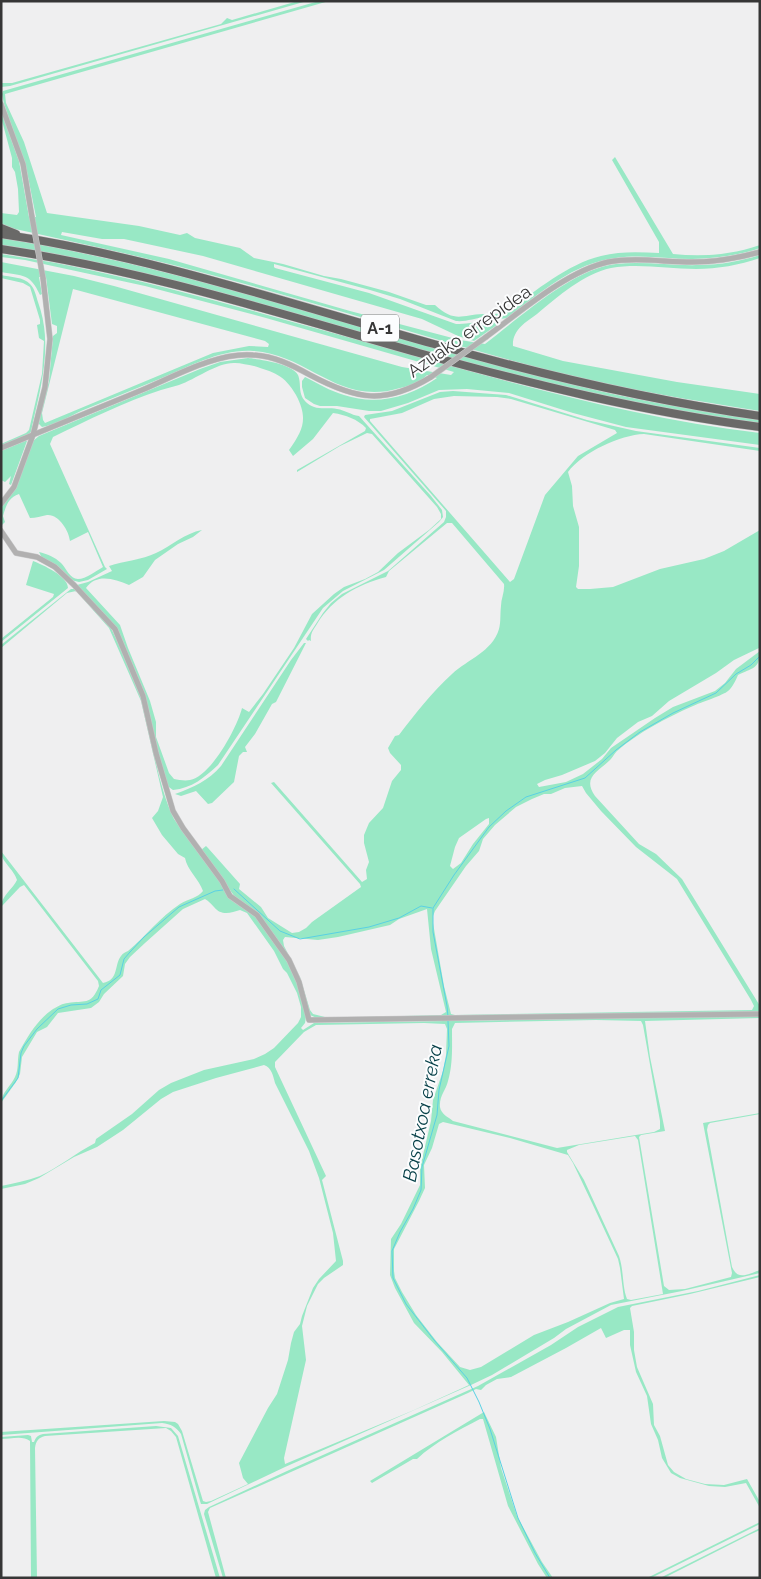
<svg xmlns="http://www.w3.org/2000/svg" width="761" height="1579" font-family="Raleway,sans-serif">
  <rect width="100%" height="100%" fill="#efeff0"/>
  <!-- green -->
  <g fill="#98e8c5" fill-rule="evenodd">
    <polygon points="298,1 307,1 10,86 1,87 1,83 12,83 221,24 227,18 232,20"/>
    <path d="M319 1H329L5 94 6 103 24 142 47 213 139 226 180 235 187 233 195 238 240 248 254 258 283 264 324 276 341 279 389 292 426 305H435C455 323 461 315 483 314 492 314 499 315 507 311 535 292 567 264 601 256 620 251 640 252 659 253V242L612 160 615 157 673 254C703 257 731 255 760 245V248C738 256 715 258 692 259 667 259 641 254 616 258 573 263 540 293 507 318 499 320 493 317 485 317 475 318 466 322 456 321L400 299 370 290 274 264V267L275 268 369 293 456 324C470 325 482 319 497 323V325L474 341 458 336 422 319 203 256 124 239H102L62 232 61 235 169 259 350 311 460 340 485 344C519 318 574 268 616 264 644 261 672 266 700 265 720 265 741 261 760 255V258C739 265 718 269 696 269 668 269 639 263 611 268 583 274 559 296 537 314 526 322 512 330 513 346L563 361 677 382 760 394V411C693 400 625 390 559 373 446 344 335 308 223 278 150 258 75 242 1 226V213L17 215 19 212 18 189 15 172 12 167V158L1 117V111L19 161 29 217H36L26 167 4 104 2 94 3 91Z"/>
    <path d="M1 238C196 269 380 338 571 384 633 400 696 410 760 419V424C709 416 658 408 607 397 452 362 301 314 147 274L89 261 1 245Z"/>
    <path d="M1 254C24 258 48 261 71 266 159 284 246 309 333 333 475 372 613 415 760 433V445L626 427 573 413 509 393 467 389 439 390 408 403 381 411H369L337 406H320L314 404 305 398 302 387V381L305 377C317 383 330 391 344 395 376 406 410 397 437 378L427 375C421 382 410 386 400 388 339 407 308 354 253 351 221 349 191 366 162 378 135 389 108 400 81 411 69 417 55 425 42 427L39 424 40 410 49 381 53 336 57 333V326L52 324 46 277H39L42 294 40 295C30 273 23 276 1 272V262L74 276 114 286 402 367 451 375 454 372 266 318 145 286 25 260 1 257ZM73 289 265 341 269 344 268 347 249 346 213 353 45 423 43 420 42 413Z"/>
    <path d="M1 275C10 277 24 277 30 284 35 289 36 296 38 302 54 346 40 389 31 432L29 434 1 446V444L26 433 29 430 42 374 44 341 39 338 37 325 40 324V320L30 287 23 283 1 278Z"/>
    <path d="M248 358C259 359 293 364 298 375 302 385 297 394 307 403 316 411 327 407 337 409 345 410 351 415 359 416L431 496 442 510 443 517 439 522 384 570 343 591 323 608 218 765C204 778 192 788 173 790L166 785 144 697 117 631 77 585 88 582 112 571 109 566C124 561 142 560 156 553 171 546 185 533 202 530L193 537 178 544 155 560 143 577 129 585C114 579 97 573 86 588L120 625 128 648 150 701 156 722V737L169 773 174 779C179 780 185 781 190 780 211 776 237 728 242 708L249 712 263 694 294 648 312 614 334 594 344 587 365 579 378 572 398 553 429 530 441 519V514L437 507 372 434 367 433 340 446 297 472V470L365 431 366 428C357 419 346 415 333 413L313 439 293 456 289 450C304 429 308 418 296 395 285 375 273 372 254 366 248 365 241 363 235 363 218 362 196 379 179 385 173 387 167 388 161 390 124 402 88 420 53 437L50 444 105 567 107 569 88 580 79 582 71 580 43 560 39 552C47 554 55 557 61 563 66 568 70 579 78 579 86 579 96 571 103 567L88 532 70 541C69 531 59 514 47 515 41 516 36 518 30 518L19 494C8 498 6 506 3 516L5 522 1 526V504L13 487 33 441 39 436 200 369 220 362Z"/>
    <path d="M453 391 506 395 587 420 636 431 760 448V451L644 434C620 435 583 452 568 472L572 486 573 506 579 527V566L576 587 578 589H590L613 587 660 569 704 559 724 551 760 530V649L759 648 734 660 716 673 669 701 652 716 638 722 617 738 605 753 595 761 562 775 545 780 537 784 539 787 566 782 583 774 602 759 611 748 655 718 673 707 715 691 725 683 736 669 760 651C760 669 752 668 738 675 736 680 732 688 728 691 724 695 699 703 693 706 666 718 639 732 617 751 614 754 613 757 610 760 598 772 582 777 595 796L639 844 656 854 682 879 760 1006V1013L319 1019 310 1015 300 980 292 964 276 939 256 912 235 897 201 850 206 846 208 848 240 884 239 889 261 907 268 918 292 933 299 932 306 928 312 922 361 887 360 884 271 783 274 782 362 882 367 879 366 870 369 862 364 843V835L369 823 383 808 392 781 401 770V765L390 753 388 748 395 736 399 735C415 714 432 692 452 674 468 659 492 652 499 629 501 622 500 614 501 606 501 599 505 591 504 584L452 523H447L389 571 386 577C357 585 333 598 317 624 313 630 310 634 311 641L309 640 308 641 306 639 323 613 331 603 342 594 388 571 444 522 446 517V511L364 417 365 415 392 411 440 392ZM454 396 497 397 511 399 615 430 617 433 578 456 545 495 514 579 510 582 370 421V419L402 413 434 399ZM582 786 586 793 601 811 636 847 677 879 751 1000 754 1006 752 1010 455 1015 451 1014 444 986 433 923V916L435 911 466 866 479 851 483 839 495 825 516 807 532 799 544 794H551L565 788ZM489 818V824L473 844 461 863 453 869 450 866 455 847 459 838 486 819ZM427 909 431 949 446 1012 441 1015 329 1018 313 1014 310 1010 300 977 284 946 283 940 285 937 318 940 338 937 390 925 399 919Z"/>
    <polygon points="25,441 27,441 11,485 9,484 11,476 5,482 1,480 1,451"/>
    <path d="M33 561C43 565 68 576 68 588L1 642V639L53 597 54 594 26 585Z"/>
    <path d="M71 589H74L109 625 113 632C124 655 136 679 143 704 153 742 157 783 174 819L218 878 227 895 234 902 255 915 285 958 296 977 306 1017 305 1023 301 1028 303 1030 314 1023 760 1016V1018L645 1021 650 1057 665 1131 641 1135 639 1137 664 1286 669 1290 685 1289 731 1277 732 1273 703 1123 760 1113V1114L710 1123 708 1125 707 1130 732 1267C738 1281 748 1274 760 1270V1273L682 1291 611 1305 566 1329 554 1338 492 1375 471 1385 285 1467 207 1504H201L200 1501 181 1434C176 1427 171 1424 162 1423L1 1435V1432L164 1421 175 1422 178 1424 182 1431 203 1501 206 1502 211 1501 248 1484 243 1478 239 1463 268 1408 277 1394 288 1360 291 1343 294 1332 300 1324 302 1316 313 1288 319 1279 336 1261 333 1233 319 1178 309 1151 275 1083C273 1076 272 1068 264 1065L216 1078 173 1092 161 1099 123 1130 97 1147 74 1157 39 1178 25 1184 1 1189V1186C14 1183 27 1181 40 1176 59 1167 76 1153 95 1143L96 1139 132 1114 159 1090 171 1083 204 1070 254 1059 265 1054 274 1048 298 1023 301 1017V1007L297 993 287 973 283 969 274 951 247 913 240 910C231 913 221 916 214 907 211 904 209 901 205 899L183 909 145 943 130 957 125 964 123 976 104 994 99 1002 91 1008 58 1013 47 1027 37 1032 22 1057 20 1074 16 1082 1 1103C1 1093 11 1086 15 1077 19 1069 17 1061 19 1052 28 1036 37 1020 53 1009 57 1007 63 1003 68 1003 84 1000 91 1006 99 986L98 981 24 885 20 887 1 907C1 896 13 889 17 880 14 869 1 862 1 851L103 983C119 980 114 965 121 956 123 953 126 952 128 951 146 936 160 917 180 904 188 899 198 898 203 891 199 879 187 870 185 858L178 854 162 835 152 818 158 811 163 797 141 701 109 628 76 591 67 593 1 648V645ZM596 1020 641 1021 643 1025 660 1121V1129L654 1132 557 1148 453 1121C448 1117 441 1114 440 1107 439 1096 446 1090 448 1081 453 1064 452 1046 452 1029L455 1023ZM424 1023 445 1024 447 1029 446 1055 443 1071 433 1100 431 1121 420 1168V1185L401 1224 391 1239 390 1275 395 1288 414 1323 442 1352 469 1385 414 1410 285 1464 284 1458 306 1360 302 1326 307 1306 318 1284 324 1278 343 1265V1261L322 1180 326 1176 275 1067V1062L304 1032 316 1025ZM443 1122 510 1138 568 1155 573 1163 592 1203 618 1259 620 1268 624 1299 610 1303 568 1322 534 1335 481 1367 470 1370 460 1367 437 1342 416 1315 402 1292 395 1278 394 1271V1249L419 1201 425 1188 424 1165 432 1148 439 1124ZM635 1136 638 1140 663 1294 631 1300 627 1299C622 1286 624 1271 619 1256L584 1180 567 1152V1150L579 1145Z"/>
    <path d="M304 643H306L276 702 272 704 255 734 245 747 247 752H243L239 756 234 782 212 803 208 804 196 791 181 796 175 794C194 787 208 781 221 766L291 660Z"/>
    <polygon points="760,1275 760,1277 690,1294 632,1306 630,1308 634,1332 634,1350 637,1367 653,1404 654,1425 660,1436 668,1465 674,1472 686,1479 705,1484 724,1485 747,1479 760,1502 760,1508 746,1483 725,1487 709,1486 680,1478 671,1473 662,1458 658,1440 651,1424 647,1396 636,1372 630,1345 630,1330 624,1330 606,1338 601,1328 566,1348 511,1377 497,1379 486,1385 481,1390 476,1389 468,1393 210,1508 208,1512 226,1578 223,1578 204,1514 205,1510 209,1507 287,1471 478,1386 551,1345 578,1327 618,1307 698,1291"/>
    <path d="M484 1412 496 1437 501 1468 517 1516 542 1562 553 1578H547L538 1564 508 1506 483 1419H480C459 1430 435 1442 417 1459H413L372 1483 370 1481Z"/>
    <path d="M156 1426 171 1428 178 1436 220 1578H216L176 1437 171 1431 166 1428 45 1436C38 1438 36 1441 35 1448L37 1578H31L30 1441C23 1435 10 1439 1 1439V1437L28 1435 31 1436 32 1442H34C36 1437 38 1435 43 1434Z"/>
    <polygon points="760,1522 760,1524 651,1578 647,1578"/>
    <polygon points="760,1528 760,1530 749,1535 664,1578 660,1578"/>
  </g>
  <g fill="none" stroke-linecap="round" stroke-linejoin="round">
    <!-- stream -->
    <g stroke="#59d1e4" stroke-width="1">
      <polyline points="234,889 280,931 300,939 369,927 399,918 421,906 432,908"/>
      <polyline points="448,1017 447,1006 433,932 433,908 454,875 489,827 506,811 526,797 585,778 616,750 640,732 673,713 716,693 736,674 751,665 760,656"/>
      <polyline points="448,1021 449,1046 439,1090 437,1115 422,1167 421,1190 413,1209 400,1232 392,1251 393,1278 406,1304 434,1340 467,1378 479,1402 490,1429 518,1518 535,1553 550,1578"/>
      <polyline points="1,1101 18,1078 21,1053 24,1046 37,1029 58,1009 71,1005 87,1004 98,999 101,990 120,975 124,959 130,952 144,937 179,907 215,891 223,890"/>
    </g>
    <defs>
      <g id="minor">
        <polyline points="1,104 23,164 32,217"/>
        <path d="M486 337C520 312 567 271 608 262 636 257 664 262 692 262 715 262 738 258 760 252"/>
        <path d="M1 448C48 429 95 409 142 390 175 376 217 352 253 355 274 356 292 365 310 375 357 400 385 405 431 377"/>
        <polyline points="1,504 14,487 33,435 45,387 50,339 43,278"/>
        <polyline points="1,531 16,553 37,557 55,567 74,585 115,629 143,696 156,753 173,811 183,828 222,881 230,896 257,915 289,960 299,982 309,1020 760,1014"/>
      </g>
      <g id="highway">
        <polyline points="1,228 16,234"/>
        <path d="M1 234C149 256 291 304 434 344 542 375 649 400 760 416"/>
        <path d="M1 249C143 270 281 314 419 353 531 384 644 412 760 427"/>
      </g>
    </defs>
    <!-- minor casing -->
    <use href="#minor" stroke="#cacacb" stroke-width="6"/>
    <!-- highway casing -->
    <use href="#highway" stroke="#cacacb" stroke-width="9"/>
    <!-- minor -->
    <use href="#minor" stroke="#b1b0b0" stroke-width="5"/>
    <!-- highway -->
    <use href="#highway" stroke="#6a6968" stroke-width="8"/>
    <defs>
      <g id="minor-bridge">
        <polyline points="32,217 43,278"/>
        <polyline points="431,377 486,337"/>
      </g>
    </defs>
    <!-- minor-bridge casing -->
    <use href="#minor-bridge" stroke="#cacacb" stroke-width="6" stroke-linecap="butt"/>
    <!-- minor-bridge -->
    <use href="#minor-bridge" stroke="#b1b0b0" stroke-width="5"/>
  </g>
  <g text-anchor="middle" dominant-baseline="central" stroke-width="4" stroke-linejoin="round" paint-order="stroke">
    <!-- shield labels -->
    <rect fill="#fcfdfe" stroke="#717272" stroke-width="1" x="361" y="314.5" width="38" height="27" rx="4"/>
    <g font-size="16" font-weight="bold" fill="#363636">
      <text x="380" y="328">A-1</text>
    </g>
    <!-- street labels -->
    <g font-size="18" fill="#363636" stroke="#fcfdfe">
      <text transform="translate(469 331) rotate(-35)">Azuako errepidea</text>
    </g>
    <!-- water labels -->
    <g font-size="19" font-style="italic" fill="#053f47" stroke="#fcfdfe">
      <text transform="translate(422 1113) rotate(-79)">Basotxoa erreka</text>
    </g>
  </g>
  <!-- border -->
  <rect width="761" height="1579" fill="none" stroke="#363636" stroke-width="5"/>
</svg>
